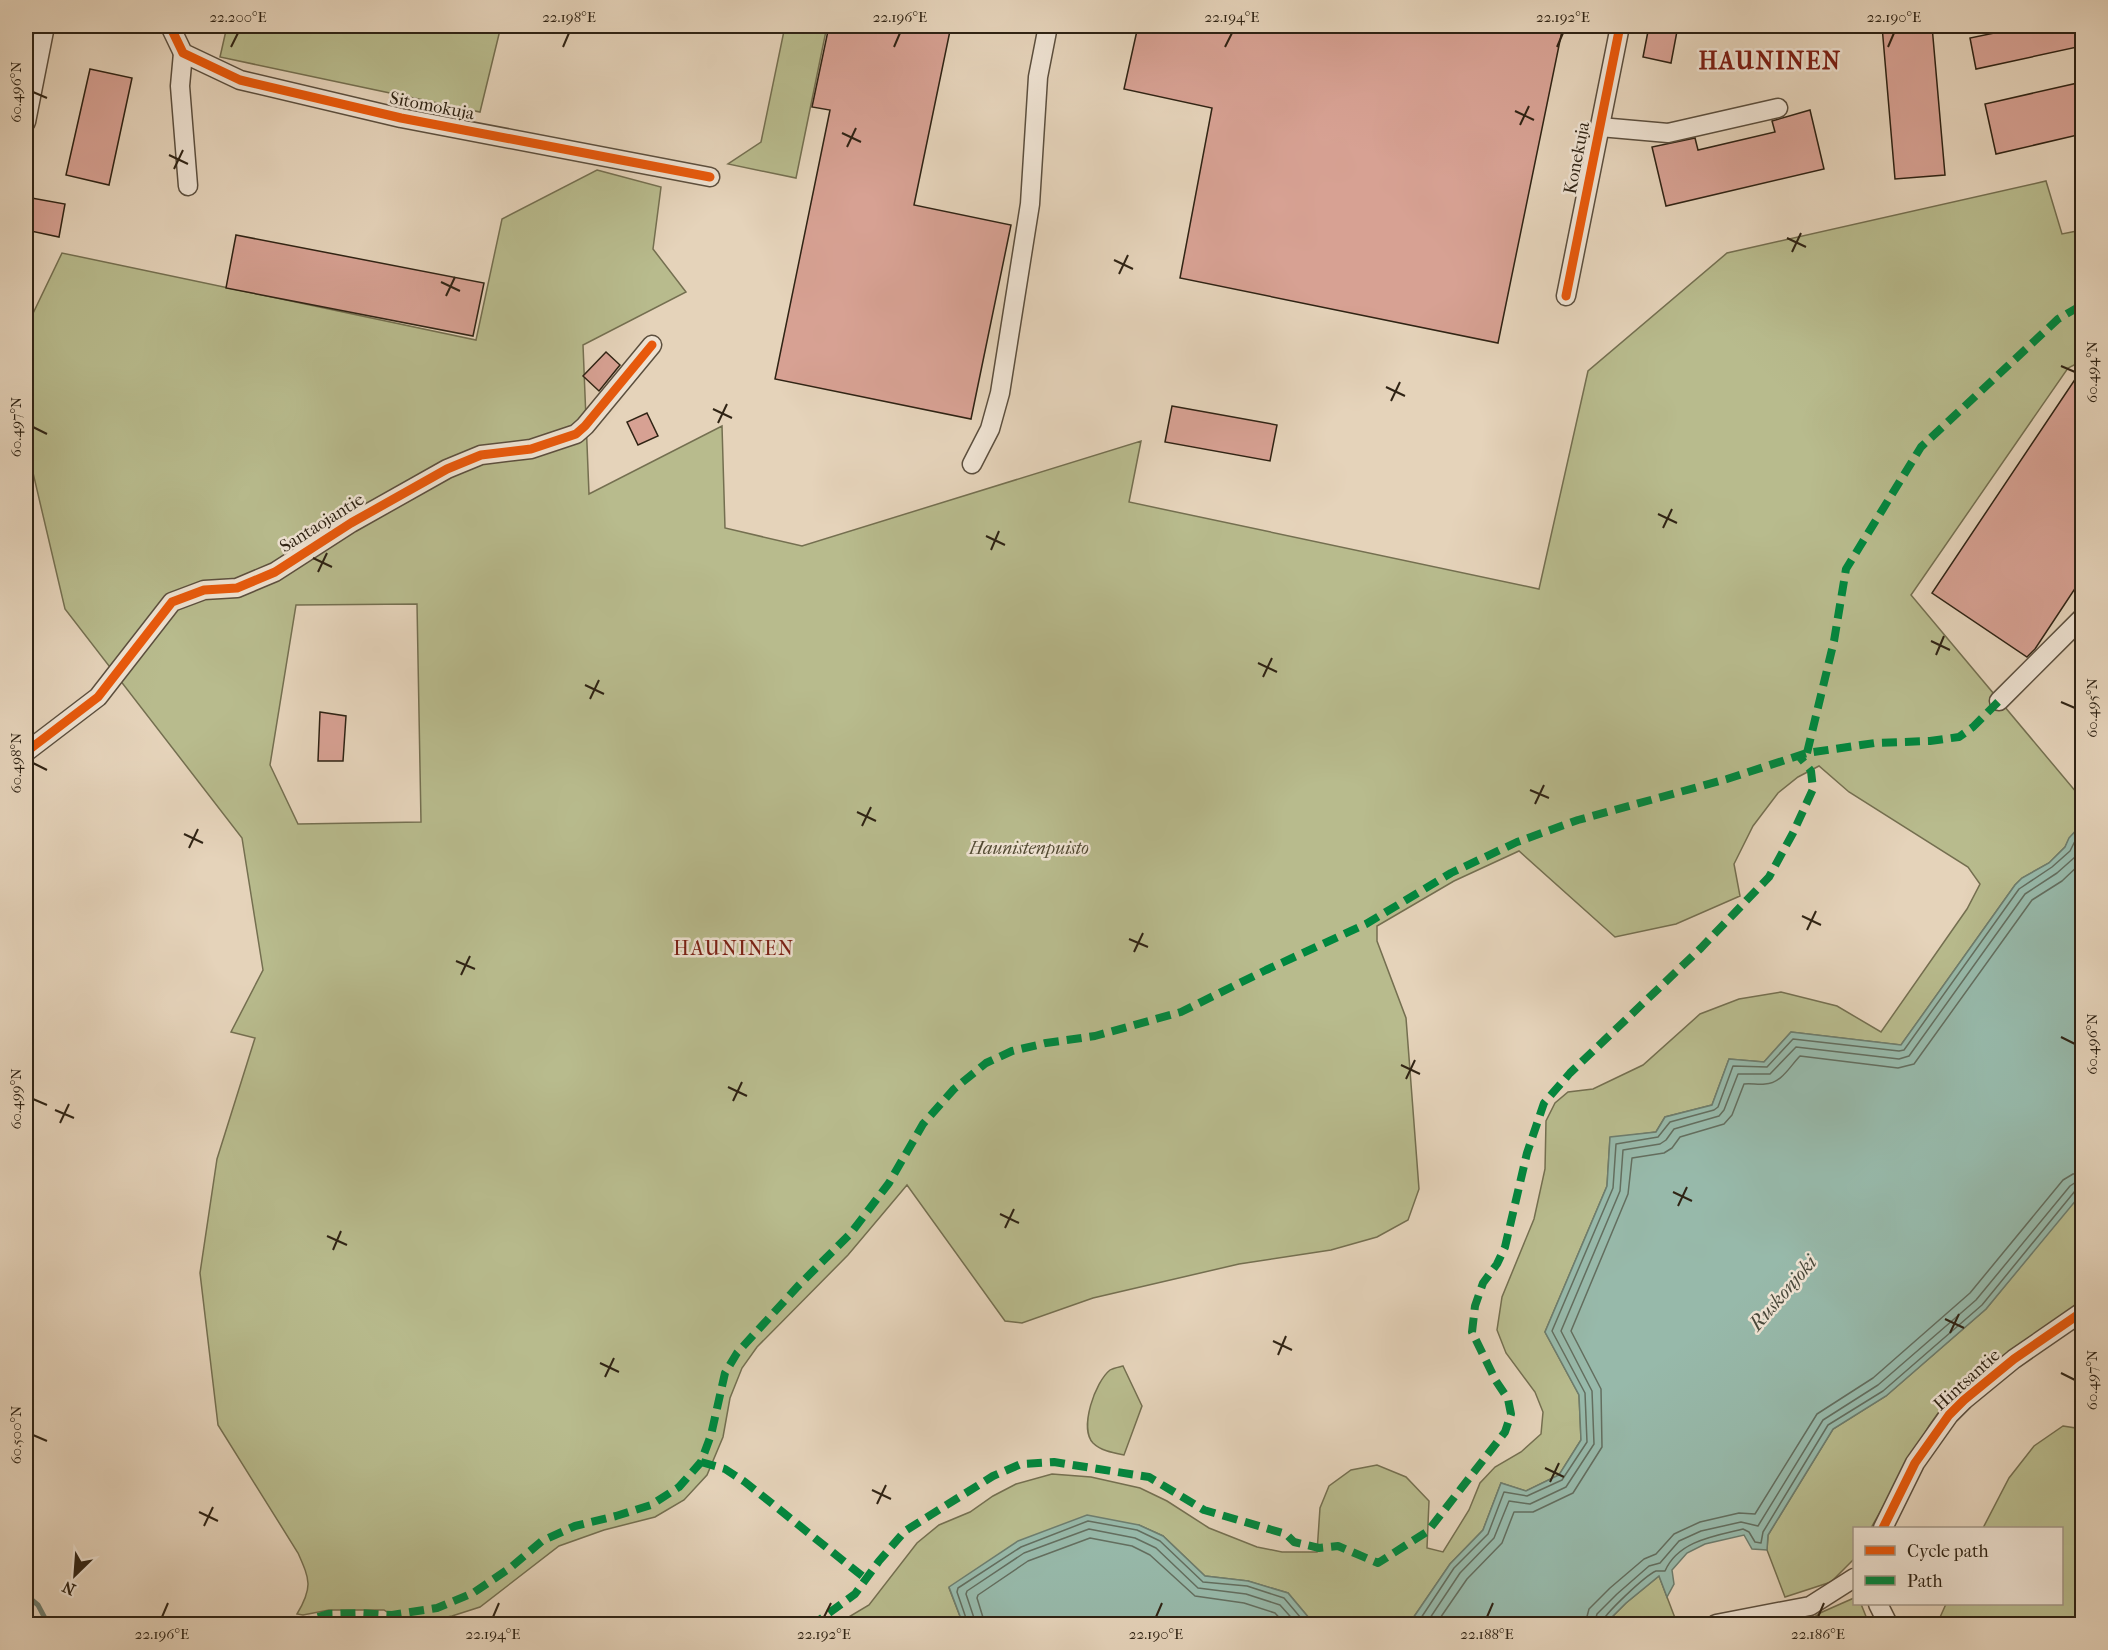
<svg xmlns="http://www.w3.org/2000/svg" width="2108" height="1650" font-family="'IM FELL French Canon',serif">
  <rect width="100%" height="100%" fill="#e5d3ba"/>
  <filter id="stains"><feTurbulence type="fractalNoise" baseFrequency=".00333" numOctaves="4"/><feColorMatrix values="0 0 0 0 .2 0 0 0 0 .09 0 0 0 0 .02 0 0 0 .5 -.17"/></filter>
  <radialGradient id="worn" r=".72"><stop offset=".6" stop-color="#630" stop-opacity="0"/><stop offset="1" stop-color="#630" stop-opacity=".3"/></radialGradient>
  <!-- green -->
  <g fill="#b8bb8d" stroke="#746f50" stroke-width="1.5" fill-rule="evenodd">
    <polygon points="227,26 501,26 480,112 220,57"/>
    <polygon points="785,26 827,26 796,178 728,164 761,142"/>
    <path d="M597 170 661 187 653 249 686 292 583 345 589 494 722 426 725 528 802 546 1141 441 1129 502 1539 589 1588 371 1727 253 2046 181 2062 234 2082 230V361L2068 368 1911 595 2082 799V824L2069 839 2065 847 2049 863 2022 878 2015 885 1901 1045 1791 1032 1764 1062 1729 1059 1712 1105 1665 1117 1656 1132 1610 1138 1607 1186 1545 1332 1579 1395 1581 1440 1559 1475 1526 1491 1501 1483 1483 1530 1450 1564 1409 1624H1314L1288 1593 1248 1581 1205 1576 1163 1536 1139 1525 949 1588 963 1624H837L869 1605 917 1543 939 1525 970 1512 993 1496 1016 1484 1052 1474 1091 1477 1140 1488 1167 1501 1209 1528 1257 1547 1282 1552H1317L1320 1508 1329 1486 1351 1470 1377 1465 1406 1477 1429 1501 1427 1548 1443 1552 1469 1510 1480 1483 1495 1467 1521 1452 1541 1434 1543 1412 1535 1392 1506 1353 1497 1330 1502 1297 1534 1219 1545 1169 1546 1121 1555 1103 1568 1092 1593 1089 1643 1065 1700 1014 1739 999 1781 992 1837 1006 1881 1032 1967 909 1980 884 1968 867 1849 792 1819 766 1798 777 1778 793 1753 826 1734 864 1740 896 1676 924 1615 937 1519 851 1454 881 1377 926V941L1406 1018 1419 1189 1408 1220 1377 1237 1331 1250 1239 1264 1093 1298 1022 1323 1005 1321 907 1185 848 1255 757 1347 742 1368 730 1398 723 1437 707 1475 684 1500 655 1517 604 1530 559 1546 480 1607 452 1616 413 1624H405L384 1610H329L303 1615 297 1614C313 1587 310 1580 298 1553L218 1425 200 1273 217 1159 255 1038 231 1032 263 970 242 838 65 609 26 443V328L62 253 476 340 502 219ZM417 604 421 822 298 824 270 765 296 605Z"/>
    <polygon points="2082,1191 2082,1302 1951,1395 1929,1426 1871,1528 1854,1528 1854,1559 1831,1582 1785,1597 1767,1550 1768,1535 1833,1429 1886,1396 1986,1309"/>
    <path d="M1123 1366 1142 1406 1124 1455C1114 1453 1101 1451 1093 1443 1079 1428 1095 1382 1110 1370 1113 1368 1119 1367 1123 1366Z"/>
    <polygon points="2063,1426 2082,1429 2082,1624 1937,1624 1946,1604 2062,1604 2062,1528 1983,1528 2009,1478 2034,1446"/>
    <polygon points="1659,1576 1675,1618 1667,1624 1605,1624 1626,1603"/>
    <polygon points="1854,1598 1854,1604 1861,1604 1869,1624 1805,1624 1820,1613"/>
  </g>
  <!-- water -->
  <g fill="#97b9aa" stroke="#6d7d6e" stroke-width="1.5">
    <polygon points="2082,824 2082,1193 1986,1309 1886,1396 1833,1429 1768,1535 1767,1550 1752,1549 1744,1535 1705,1544 1687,1553 1672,1570 1674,1584 1667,1597 1659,1576 1626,1603 1605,1624 1409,1624 1450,1564 1483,1530 1501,1483 1526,1491 1559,1475 1581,1440 1579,1395 1545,1332 1607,1186 1610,1137 1656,1132 1665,1117 1712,1105 1729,1059 1764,1062 1791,1032 1901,1045 2015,885 2022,878 2049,863 2065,847 2069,838"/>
    <polygon points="1087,1515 1139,1525 1163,1536 1205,1576 1248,1581 1288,1593 1314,1624 963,1624 949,1587 1018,1541"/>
  </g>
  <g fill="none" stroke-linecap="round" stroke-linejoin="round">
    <!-- shore -->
    <g stroke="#636e5f" stroke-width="1.5">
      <polyline points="968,1624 957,1592 958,1588 1021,1547 1088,1521 1137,1530 1160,1541 1203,1582 1247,1586 1284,1598 1306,1624"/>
      <polyline points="976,1624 966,1594 967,1591 1024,1553 1089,1529 1135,1538 1156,1548 1198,1588 1246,1594 1280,1605 1297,1624"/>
      <polyline points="985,1624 977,1598 978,1595 1028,1561 1090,1538 1132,1546 1150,1555 1195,1596 1244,1603 1275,1613 1285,1624"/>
      <polyline points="1417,1624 1454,1568 1488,1534 1504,1492 1527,1496 1562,1480 1587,1442 1585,1393 1552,1331 1613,1188 1616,1144 1658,1137 1670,1122 1714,1110 1718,1107 1733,1066 1767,1067 1793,1039 1899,1051 1904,1050 2019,889 2052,867 2070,851 2074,843 2082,832"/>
      <polyline points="1426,1624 1460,1573 1494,1538 1509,1501 1530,1504 1566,1487 1594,1444 1592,1391 1561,1331 1620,1191 1623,1150 1660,1144 1666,1140 1674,1129 1719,1116 1724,1110 1738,1074 1770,1074 1796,1047 1899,1059 1909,1056 2025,894 2057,873 2075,857 2082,846"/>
      <path d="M1436 1624 1467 1579 1502 1543 1514 1512H1533L1573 1493 1602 1447 1601 1389 1571 1331 1628 1194 1632 1158 1664 1153 1672 1148 1680 1137 1724 1124 1732 1115 1744 1084C1751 1083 1758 1085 1765 1084 1781 1084 1790 1066 1800 1056L1898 1068 1914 1064 2032 900 2062 881 2082 862"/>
      <polyline points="1585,1624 1589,1609 1610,1588 1644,1559 1656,1554 1674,1534 1700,1522 1739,1513 1755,1514 1817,1414 1873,1378 1970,1293 2063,1180 2073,1174 2082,1173"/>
      <polyline points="1594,1624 1597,1614 1617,1594 1649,1566 1660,1563 1679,1541 1701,1531 1741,1522 1758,1526 1823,1420 1878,1385 1976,1300 2070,1186 2076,1182 2082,1182"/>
      <path d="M1601 1624C1603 1615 1646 1575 1656 1571 1657 1571 1663 1571 1665 1571 1678 1541 1714 1536 1743 1529L1749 1532 1755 1542 1761 1543 1763 1532 1828 1425 1883 1391 1982 1305 2075 1191 2082 1189"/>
    </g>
    <!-- stream -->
    <polyline stroke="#6d7d6e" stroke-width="5" points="26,1595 38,1605 48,1624"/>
  </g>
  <!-- building -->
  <g fill="#d7a193" stroke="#2f2314" stroke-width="1.5">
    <polygon points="829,26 951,26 914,205 1011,225 971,419 775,379 830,110 812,107"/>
    <polygon points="1138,26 1563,26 1498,343 1180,278 1212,108 1124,89"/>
    <polygon points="1649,26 1678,26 1671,63 1643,57"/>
    <polygon points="1882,26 1932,26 1945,175 1895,179"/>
    <polygon points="2028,26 2082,26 2082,46 1976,69 1970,38"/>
    <polygon points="90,69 132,78 109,185 66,175"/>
    <polygon points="2082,82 2082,134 1996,154 1985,104"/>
    <polygon points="1810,110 1824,169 1666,206 1652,147 1695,138 1698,150 1775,132 1772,121"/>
    <polygon points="26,197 65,204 59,237 26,230"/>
    <polygon points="236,235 484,283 473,336 226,288"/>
    <polygon points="606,352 620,365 599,391 583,376"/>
    <polygon points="2082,369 2082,578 2035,649 2027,657 1932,593"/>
    <polygon points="1172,406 1277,425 1270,461 1165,442"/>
    <polygon points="647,413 658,436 638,445 627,422"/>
    <polygon points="320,712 346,716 343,761 318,761"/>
  </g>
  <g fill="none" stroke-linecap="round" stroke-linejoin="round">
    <defs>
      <g id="minor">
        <polyline points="170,26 183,53 240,80 401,118 710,177"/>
        <polyline points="183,53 180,86 188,186"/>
        <polyline points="26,122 45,26"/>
        <polyline points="1600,127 1668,133 1778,108"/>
        <polyline points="1566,296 1620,26"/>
        <polyline points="972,464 990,429 1000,393 1030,204 1038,77 1048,26"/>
        <polyline points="1999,701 2082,618"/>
        <polyline points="26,752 98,697 172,602 204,590 237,588 275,572 351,523 447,469 481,455 531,449 576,434 585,426 652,345"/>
        <polyline points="1883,1528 1915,1463 1949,1415 1964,1400 2014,1359 2082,1312"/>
        <polyline points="1878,1604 1888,1624"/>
        <polyline points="1716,1624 1810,1606 1854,1578"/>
      </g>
    </defs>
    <!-- minor casing -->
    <use href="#minor" stroke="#5c4f3e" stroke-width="21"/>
    <!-- minor -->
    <use href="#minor" stroke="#eee2d2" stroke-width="18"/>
    <!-- quiet -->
    <g stroke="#00873e" stroke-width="8" stroke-dasharray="15 8" stroke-linecap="butt">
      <polyline points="1807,753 1834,641 1846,569 1921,447 2058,319 2082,305"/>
      <polyline points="701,1462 725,1469 745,1482 866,1579"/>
      <polyline points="296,1624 328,1614 361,1613 392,1615 437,1608 473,1593 510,1568 542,1541 575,1526 616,1516 651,1505 679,1487 701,1462 711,1435 725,1373 737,1353 799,1285 851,1233 889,1183 923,1124 954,1089 986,1063 1012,1051 1046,1043 1095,1036 1181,1012 1266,970 1366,924 1451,873 1517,842 1578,820 1727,779 1807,753 1875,743 1930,741 1959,737 1973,727 1999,701"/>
      <polyline points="809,1624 818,1621 855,1594 879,1561 905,1531 993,1476 1021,1464 1054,1462 1149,1477 1204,1510 1286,1534 1294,1542 1319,1548 1338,1546 1378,1563 1428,1531 1505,1432 1511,1414 1508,1399 1496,1381 1472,1332 1475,1306 1483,1283 1497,1264 1505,1247 1527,1153 1544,1103 1570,1073 1701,948 1769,877 1793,833 1813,789 1811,771 1799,756"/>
    </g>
    <defs>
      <g id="cycleway">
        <polyline points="170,26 183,53 240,80 401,118 710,177"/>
        <polyline points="1566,296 1620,26"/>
        <polyline points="26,752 98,697 172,602 204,590 237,588 275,572 351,523 447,469 481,455 531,449 576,434 585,426 652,345"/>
        <polyline points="1883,1528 1915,1463 1949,1415 1964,1400 2014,1359 2082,1312"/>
      </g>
    </defs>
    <!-- cycleway casing -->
    <use href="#cycleway" stroke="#eee2d2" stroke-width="13"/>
    <!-- cycleway -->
    <use href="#cycleway" stroke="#e8590c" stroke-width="9"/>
  </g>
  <!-- ticks -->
  <path fill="none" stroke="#2f2314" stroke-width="2" d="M231 47 238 33M563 47 569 33M894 47 900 33M1225 47 1232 33M1557 47 1563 33M1888 47 1894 33M33 92 47 98M1515 111 1534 120M1520 125 1529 106M842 133 861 142M847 147 856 128M169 155 188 164M174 169 183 150M1787 238 1806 247M1792 252 1801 233M1114 260 1133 269M1119 274 1128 255M441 282 460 291M446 296 455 277M2061 366 2075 372M1386 387 1405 396M1391 401 1400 382M713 409 732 418M718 423 727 404M33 427 47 434M1658 514 1677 523M1663 528 1672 509M986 536 1005 545M991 550 999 531M313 558 332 567M318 572 327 553M1931 641 1950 650M1936 655 1944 636M1258 663 1277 672M1263 677 1272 658M585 685 604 694M590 699 599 680M2061 702 2075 708M33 763 47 770M1530 790 1549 798M1535 804 1544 785M857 812 876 821M862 826 871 807M184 834 203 843M189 848 198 829M1802 916 1821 925M1807 930 1816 911M1129 939 1148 947M1134 952 1143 933M456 961 475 969M461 975 470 956M2061 1037 2075 1044M1401 1065 1420 1074M1406 1079 1415 1060M728 1087 747 1096M33 1099 47 1105M733 1101 742 1082M55 1110 74 1118M60 1123 69 1104M1673 1192 1692 1201M1678 1206 1687 1187M1000 1214 1019 1223M1005 1228 1014 1209M327 1236 347 1245M333 1250 341 1231M1945 1319 1964 1328M1950 1333 1959 1314M1273 1341 1292 1350M1278 1355 1286 1336M600 1363 619 1372M2061 1373 2075 1380M605 1377 614 1358M33 1435 47 1441M1545 1468 1564 1477M1550 1482 1559 1463M872 1490 891 1499M877 1504 886 1485M199 1512 218 1521M204 1526 213 1507M162 1617 168 1603M493 1617 499 1603M824 1617 831 1603M1156 1617 1162 1603M1487 1617 1493 1603M1818 1617 1824 1603"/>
  <g text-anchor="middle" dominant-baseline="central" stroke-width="5" stroke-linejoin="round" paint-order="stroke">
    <!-- street labels -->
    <g font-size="18" fill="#2f2314" stroke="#eee2d2">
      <text transform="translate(432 106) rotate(11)">Sitomokuja</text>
      <text transform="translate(1577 158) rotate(-79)">Konekuja</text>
      <text transform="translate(322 523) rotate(-32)">Santaojantie</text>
      <text transform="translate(1967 1380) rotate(-42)">Hintsantie</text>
    </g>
    <!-- park labels -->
    <g font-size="18" font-style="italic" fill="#514932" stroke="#eee2d2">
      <text x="1029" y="848">Haunistenpuisto</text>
    </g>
    <!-- neighbourhood labels -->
    <g font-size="20" letter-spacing="1.5" fill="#7a1f14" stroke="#eee2d2">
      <text x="734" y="948">HAUNINEN</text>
    </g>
    <!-- water labels -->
    <g font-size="20" font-style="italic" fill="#49483a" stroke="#eee2d2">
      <text transform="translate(1783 1293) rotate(-49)">Ruskonjoki</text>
    </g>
    <!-- district labels -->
    <g font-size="24" font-weight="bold" letter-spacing="1.5" fill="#7a1f14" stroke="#eee2d2">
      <text x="1770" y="61">HAUNINEN</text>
    </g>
  </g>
  <!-- margin -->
  <rect width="2108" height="1650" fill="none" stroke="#e5d3ba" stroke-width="66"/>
  <!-- legend -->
  <rect x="1853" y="1527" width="210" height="78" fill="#eee2d2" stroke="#a29686" stroke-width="1.5"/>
  <rect x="1865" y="1546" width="30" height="9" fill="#e8590c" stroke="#a29686" stroke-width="1.5"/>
  <text x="1907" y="1557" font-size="18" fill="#2f2314">Cycle path</text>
  <rect x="1865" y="1576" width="30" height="9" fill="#00873e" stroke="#a29686" stroke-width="1.5"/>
  <text x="1907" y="1587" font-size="18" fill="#2f2314">Path</text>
  <!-- north arrow -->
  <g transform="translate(75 1575) rotate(205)" stroke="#eee2d2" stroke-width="4.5" paint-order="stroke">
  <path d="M0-4.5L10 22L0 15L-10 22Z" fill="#2f2314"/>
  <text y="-9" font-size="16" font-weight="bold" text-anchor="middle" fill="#2f2314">N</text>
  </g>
  <rect x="33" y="33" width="2042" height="1584" fill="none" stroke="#2f2314" stroke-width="2"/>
  <g font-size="15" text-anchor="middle" fill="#2f2314">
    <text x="238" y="22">22.200°E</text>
    <text x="569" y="22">22.198°E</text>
    <text x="900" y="22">22.196°E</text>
    <text x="1232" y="22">22.194°E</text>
    <text x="1563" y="22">22.192°E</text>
    <text x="1894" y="22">22.190°E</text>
    <text transform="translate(16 92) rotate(-90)" y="5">60.496°N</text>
    <text transform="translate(2092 372) rotate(-90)" y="5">60.494°N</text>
    <text transform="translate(16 427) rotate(-90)" y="5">60.497°N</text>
    <text transform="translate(2092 708) rotate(-90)" y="5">60.495°N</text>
    <text transform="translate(16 763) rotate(-90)" y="5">60.498°N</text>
    <text transform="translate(2092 1044) rotate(-90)" y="5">60.496°N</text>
    <text transform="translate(16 1099) rotate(-90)" y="5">60.499°N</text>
    <text transform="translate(2092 1380) rotate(-90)" y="5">60.497°N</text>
    <text transform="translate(16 1435) rotate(-90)" y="5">60.500°N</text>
    <text x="162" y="1639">22.196°E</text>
    <text x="493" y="1639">22.194°E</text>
    <text x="824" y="1639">22.192°E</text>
    <text x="1156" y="1639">22.190°E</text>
    <text x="1487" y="1639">22.188°E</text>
    <text x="1818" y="1639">22.186°E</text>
  </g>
  <rect width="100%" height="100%" filter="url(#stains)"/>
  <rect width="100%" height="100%" fill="url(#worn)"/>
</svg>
